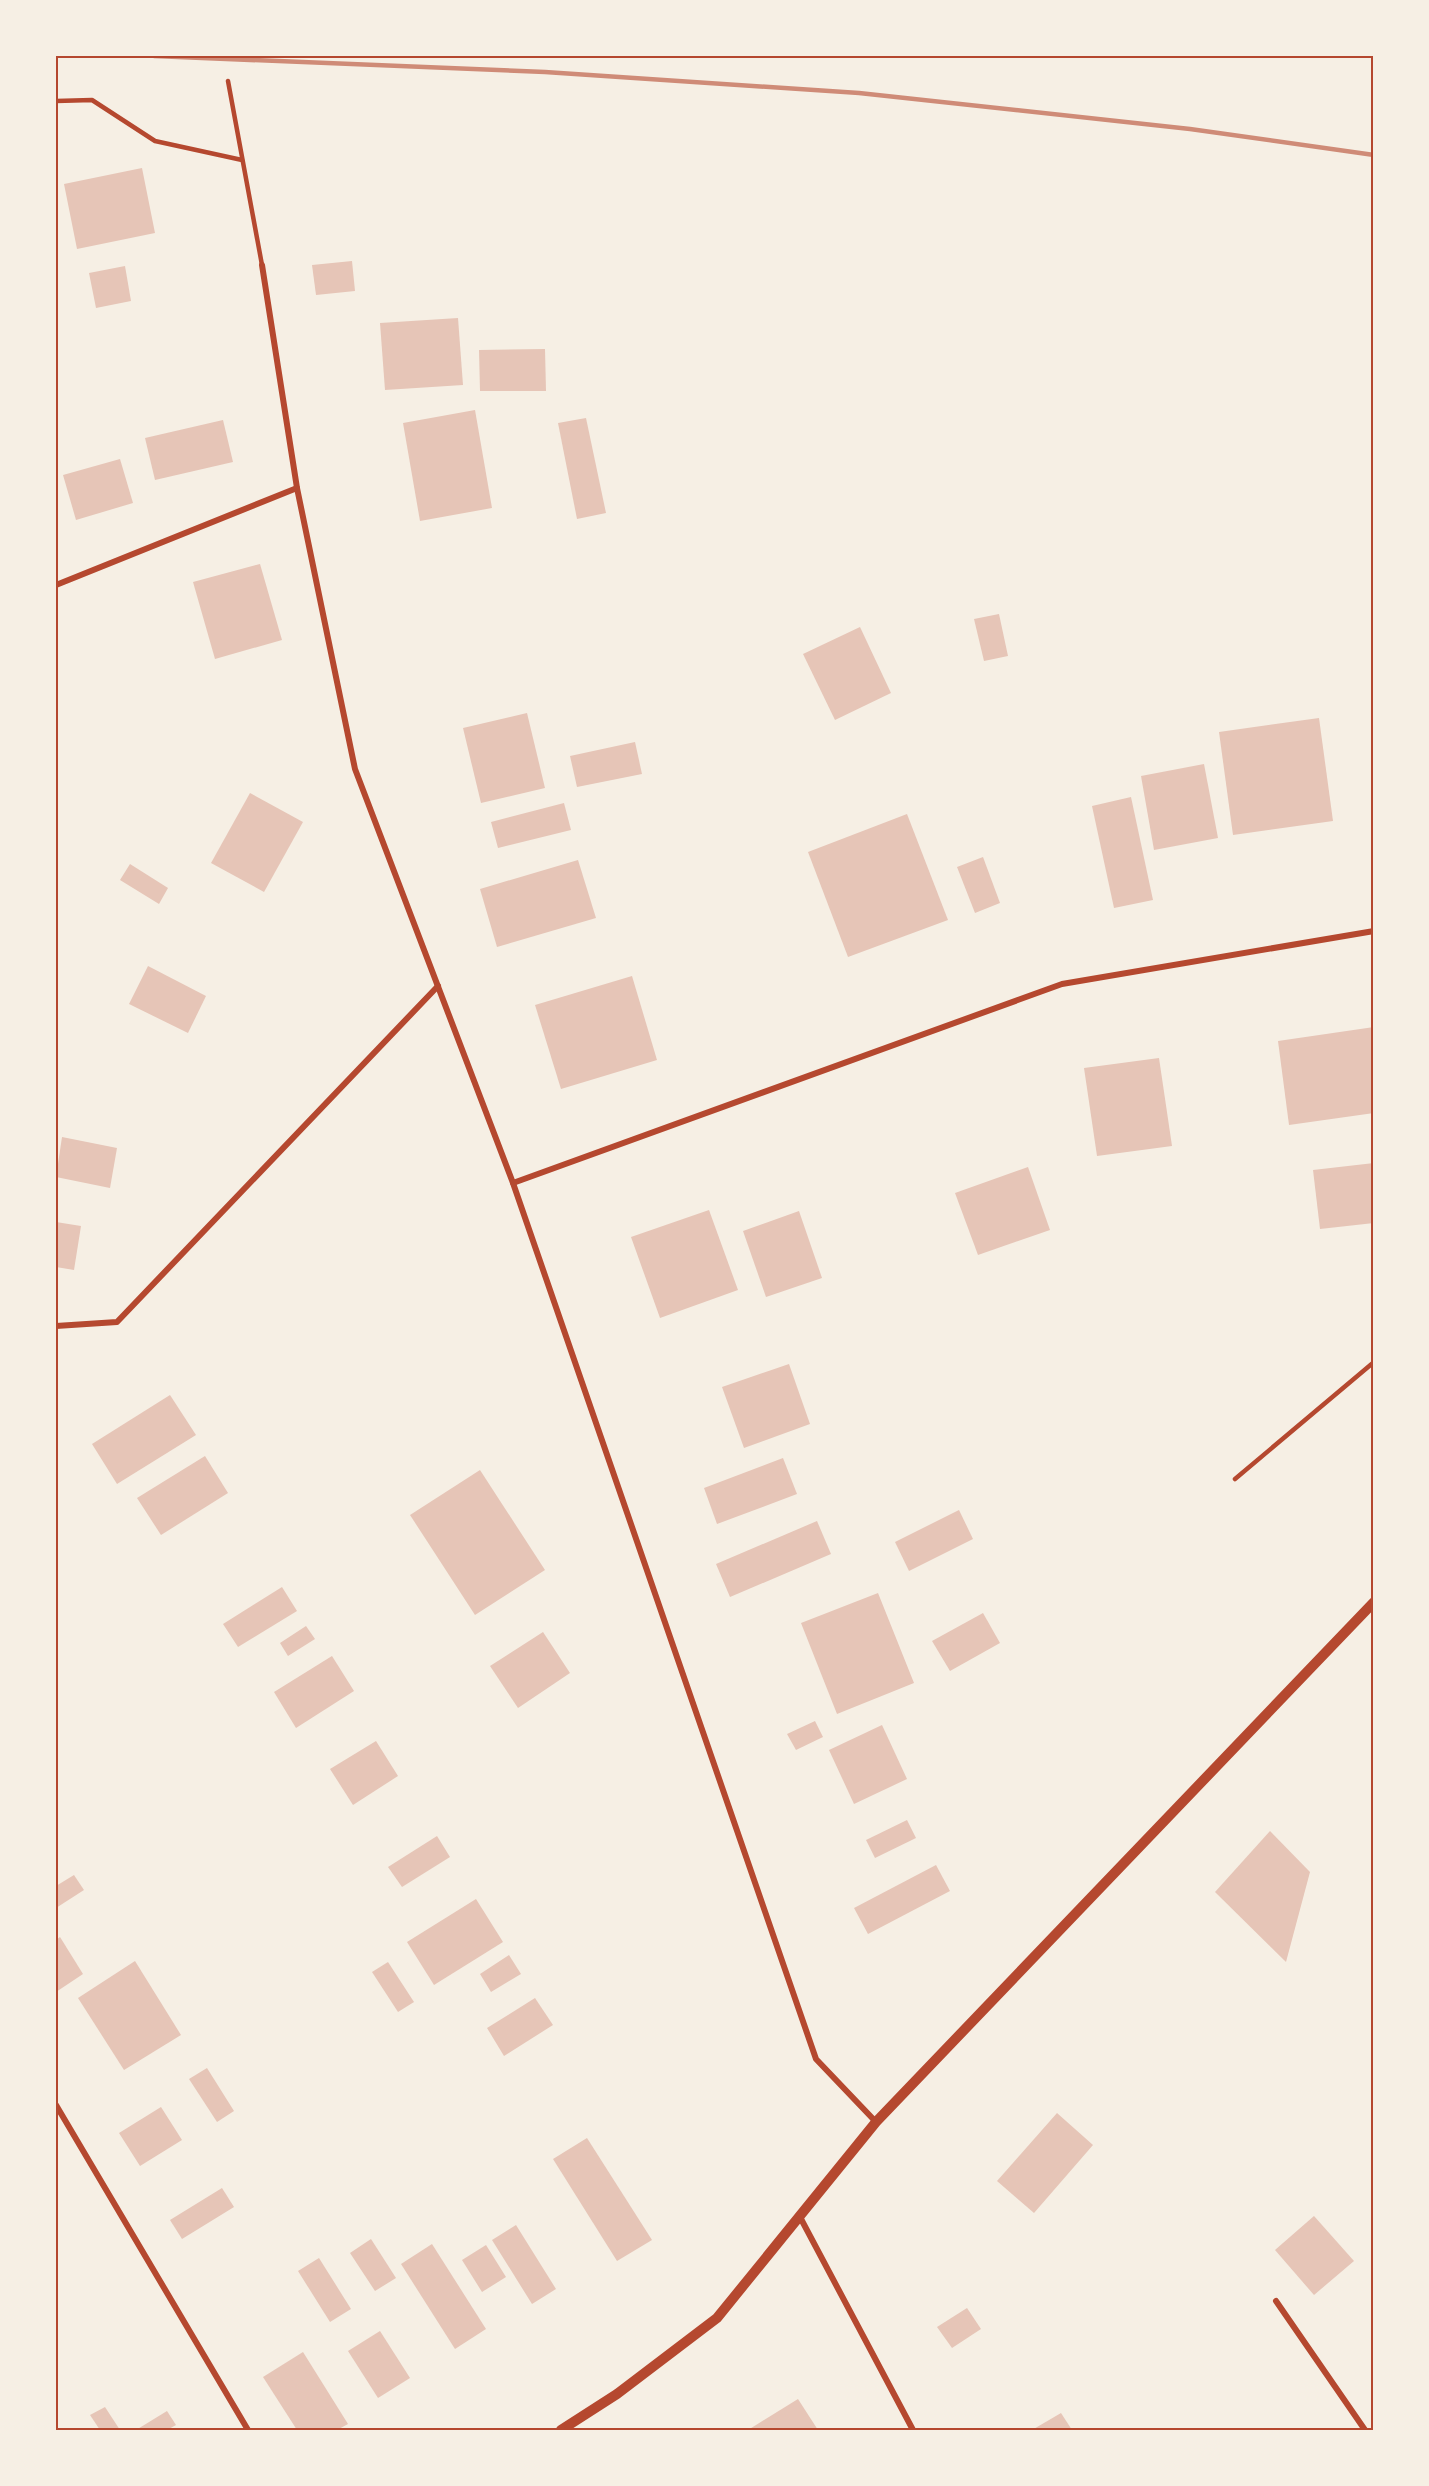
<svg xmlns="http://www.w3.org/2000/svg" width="1429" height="2486" font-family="'Alegreya Sans',sans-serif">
  <rect width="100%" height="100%" fill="#f6efe4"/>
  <!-- building -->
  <g fill="#e6c5b7">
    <polygon points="142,168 155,233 77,249 64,184"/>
    <polygon points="352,261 355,291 316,295 312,265"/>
    <polygon points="125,266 131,301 96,308 89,273"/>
    <polygon points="458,318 463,385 385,390 380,323"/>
    <polygon points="545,349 546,391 480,391 479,350"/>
    <polygon points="475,410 492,508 420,521 403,423"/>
    <polygon points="586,418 606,513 577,519 558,423"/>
    <polygon points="223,420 233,462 155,480 145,438"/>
    <polygon points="120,459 133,503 76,520 63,475"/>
    <polygon points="260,564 282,640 215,659 193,582"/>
    <polygon points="999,614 1008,656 984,661 974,619"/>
    <polygon points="860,627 891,693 835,720 803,654"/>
    <polygon points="527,713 545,788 481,803 463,728"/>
    <polygon points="1319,718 1333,821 1233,835 1219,732"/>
    <polygon points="635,742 642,774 577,787 570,756"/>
    <polygon points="1204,764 1218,838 1154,850 1141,776"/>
    <polygon points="250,793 303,822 264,892 211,863"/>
    <polygon points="1131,797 1153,900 1114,908 1092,806"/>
    <polygon points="564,803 571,830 498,848 491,822"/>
    <polygon points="907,814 948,920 848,957 808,852"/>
    <polygon points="983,857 1000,903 975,913 957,867"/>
    <polygon points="578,860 596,918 497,947 480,889"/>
    <polygon points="130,864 168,888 159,904 120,880"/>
    <polygon points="148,966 206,996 188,1033 129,1004"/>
    <polygon points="632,976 657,1060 561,1089 535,1005"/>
    <polygon points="1374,1027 1374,1113 1289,1125 1278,1041"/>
    <polygon points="1159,1058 1172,1146 1097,1156 1084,1068"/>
    <polygon points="62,1137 117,1148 110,1188 56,1177"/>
    <polygon points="1374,1163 1374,1223 1320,1229 1313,1170"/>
    <polygon points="1028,1167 1050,1230 978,1255 955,1193"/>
    <polygon points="709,1210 738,1290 660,1318 631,1237"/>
    <polygon points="799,1211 822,1278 766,1297 743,1231"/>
    <polygon points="56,1222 81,1226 74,1270 56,1267"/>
    <polygon points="789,1364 810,1424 744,1448 722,1387"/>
    <polygon points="170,1395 196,1435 117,1484 92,1444"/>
    <polygon points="205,1456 228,1493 161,1535 137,1498"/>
    <polygon points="783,1458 797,1494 717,1524 704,1488"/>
    <polygon points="480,1470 545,1570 475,1615 410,1515"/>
    <polygon points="959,1510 973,1539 909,1571 895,1542"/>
    <polygon points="817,1521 831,1554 730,1597 716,1564"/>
    <polygon points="282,1587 297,1611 238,1647 223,1624"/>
    <polygon points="878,1593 914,1683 837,1714 801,1623"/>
    <polygon points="983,1613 1000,1643 950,1671 932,1641"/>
    <polygon points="306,1626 315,1639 288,1656 280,1643"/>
    <polygon points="543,1632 570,1673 518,1708 490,1666"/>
    <polygon points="332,1656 354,1691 296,1728 274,1692"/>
    <polygon points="815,1721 823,1737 796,1750 787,1734"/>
    <polygon points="882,1725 907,1779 854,1804 829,1750"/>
    <polygon points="376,1741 398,1776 353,1805 330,1769"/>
    <polygon points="907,1820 916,1838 875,1858 866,1840"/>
    <polygon points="1270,1831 1310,1872 1286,1962 1215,1892"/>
    <polygon points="437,1836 450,1857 402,1887 388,1867"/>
    <polygon points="936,1865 950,1891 868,1934 854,1908"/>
    <polygon points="74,1875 84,1890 56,1908 56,1886"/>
    <polygon points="476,1899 503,1942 434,1985 407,1942"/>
    <polygon points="60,1937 83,1974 56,1992 56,1940"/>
    <polygon points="509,1955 521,1974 491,1992 480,1974"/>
    <polygon points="135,1961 181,2035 124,2070 78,1998"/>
    <polygon points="388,1962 414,2002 398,2012 372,1972"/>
    <polygon points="535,1998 553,2025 504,2056 487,2028"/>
    <polygon points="207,2068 234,2111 217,2122 189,2079"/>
    <polygon points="161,2107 182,2140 140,2166 119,2133"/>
    <polygon points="1057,2113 1093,2145 1034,2213 997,2181"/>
    <polygon points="587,2138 652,2240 617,2261 553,2159"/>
    <polygon points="222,2188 234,2207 182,2239 170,2220"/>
    <polygon points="1314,2216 1354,2261 1314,2295 1275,2250"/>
    <polygon points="516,2225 556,2289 532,2304 492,2240"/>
    <polygon points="371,2239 396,2278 375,2291 350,2253"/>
    <polygon points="432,2244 486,2329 455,2349 401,2264"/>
    <polygon points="486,2245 506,2277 482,2292 462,2260"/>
    <polygon points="319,2258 351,2309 330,2322 298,2271"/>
    <polygon points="967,2308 981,2329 952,2348 937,2327"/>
    <polygon points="380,2331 410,2378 378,2398 348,2351"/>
    <polygon points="303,2352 348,2424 337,2430 297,2430 263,2377"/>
    <polygon points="798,2399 818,2430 748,2430"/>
    <polygon points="105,2407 120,2430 100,2430 90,2415"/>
    <polygon points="167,2411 176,2425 167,2430 136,2430"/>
    <polygon points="1061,2413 1072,2430 1032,2430"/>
  </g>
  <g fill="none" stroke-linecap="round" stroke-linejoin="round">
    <!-- service -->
    <g stroke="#b5482f" stroke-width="4.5">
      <polyline points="228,81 262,265"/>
      <polyline points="56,101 92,100 155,141 242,160"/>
      <polyline points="1235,1479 1374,1362"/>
    </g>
    <!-- minor -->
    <g stroke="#b5482f" stroke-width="6">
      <polyline points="262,265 297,488 355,769 513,1183 816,2059 876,2122"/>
      <polyline points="56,585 297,488"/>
      <polyline points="513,1183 1062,984 1374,931"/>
      <polyline points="56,1326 117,1322 438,986"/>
      <polyline points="56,2105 248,2430"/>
      <polyline points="800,2217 913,2430"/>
      <polyline points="1276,2301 1365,2430"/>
    </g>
    <!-- tertiary -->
    <polyline stroke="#b5482f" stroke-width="10" points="561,2430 617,2394 717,2318 876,2122 1374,1602"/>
    <!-- rail -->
    <polyline stroke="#cf8b77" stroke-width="4.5" points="154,56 545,72 859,93 1190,129 1374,155"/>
  </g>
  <!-- border -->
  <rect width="1429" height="2486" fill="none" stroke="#f6efe4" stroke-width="114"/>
  <rect x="57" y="57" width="1315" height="2372" fill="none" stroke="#b5482f" stroke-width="2"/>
</svg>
